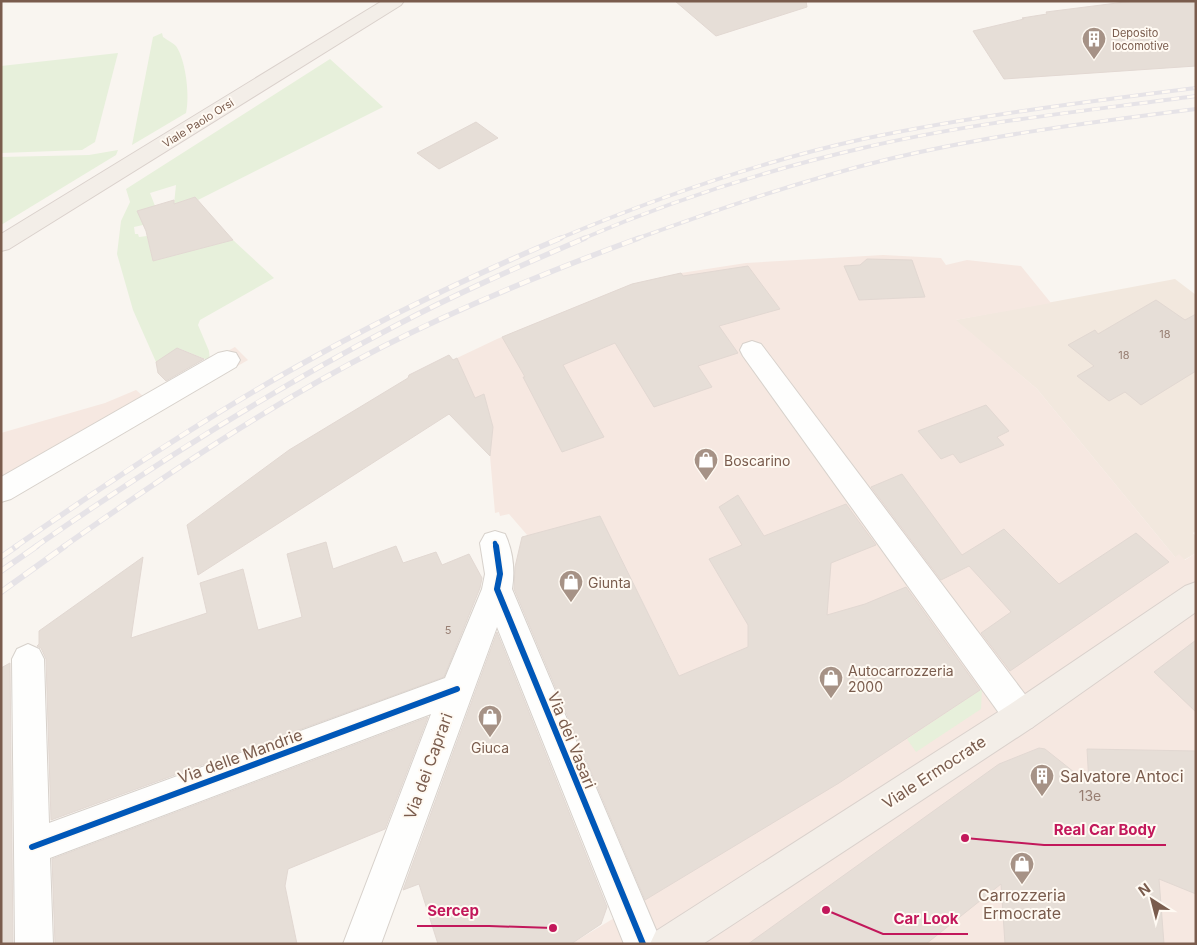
<svg xmlns="http://www.w3.org/2000/svg" width="1197" height="945" font-family="Inter,sans-serif">
  <rect width="100%" height="100%" fill="#f9f5f0"/>
  <!-- residential -->
  <polygon fill="#f2e8de" points="1175,279 1196,295 1196,531 1193,533 1196,536 1196,553 1184,560 1175,557 1037,389 955,320"/>
  <!-- commercial -->
  <g fill="#f6e8e1">
    <polygon points="883,255 941,258 946,265 967,260 1021,266 1051,303 956,320 1037,389 1175,557 1179,554 1185,560 1196,553 1196,944 571,944 757,832 600,516 528,536 509,514 500,516 499,512 495,513 490,456 493,427 484,394 475,398 457,358 497,339 632,284 681,273 746,263"/>
    <polygon points="235,347 248,360 1,502 1,433 105,403 136,390 144,397"/>
  </g>
  <!-- green -->
  <g fill="#e7f0db">
    <path d="M162 33 163 37C167 40 173 43 176 46 186 60 190 97 186 113L132 145 153 37Z"/>
    <polygon points="118,53 95,142 82,150 1,153 1,66"/>
    <polygon points="330,59 383,107 198,200 195,197 174,204 176,185 150,193 155,206 143,225 134,227 135,234 138,234 139,237 147,236 153,261 233,240 274,278 200,320 198,325 209,351 210,361 178,348 156,362 133,310 117,254 121,221 130,202 126,189"/>
    <polygon points="118,150 116,155 1,225 1,157 89,155"/>
    <polygon points="982,689 981,709 916,752 907,739"/>
  </g>
  <!-- building -->
  <g fill="#e6ded7" stroke="#e2d8d2">
    <polygon points="675,1 806,1 807,7 716,36"/>
    <polygon points="1133,1 1196,1 1196,66 1004,79 973,31 1024,19 1022,18 1047,14 1046,12"/>
    <polygon points="476,122 498,138 439,169 417,153"/>
    <polygon points="195,197 233,240 153,261 146,231 137,211 174,200 174,204"/>
    <polygon points="867,259 912,260 925,297 859,300 844,266 860,265"/>
    <polygon points="748,266 780,309 719,326 738,353 698,366 712,387 654,407 615,343 563,365 604,437 562,452 523,377 525,377 502,337 632,284 681,273 683,276"/>
    <polygon points="1156,300 1185,320 1196,314 1196,371 1141,405 1125,392 1109,401 1077,376 1094,366 1068,345 1095,330 1098,334"/>
    <polygon points="177,348 204,359 166,381 158,373 156,362"/>
    <polygon points="449,355 453,360 457,358 475,398 484,394 493,427 490,456 449,414 198,575 187,525 289,450 408,378 409,375"/>
    <polygon points="986,405 1009,431 997,437 1004,445 960,463 953,454 941,459 918,431"/>
    <polygon points="902,474 962,555 1004,529 1059,584 1136,533 1169,562 1010,671 981,633 1011,612 969,566 941,580 871,487"/>
    <polygon points="738,495 764,536 846,504 876,545 831,563 827,615 865,604 906,587 980,690 839,783 645,900 514,589 515,567 522,537 600,516 679,676 748,647 748,625 709,559 742,545 719,507"/>
    <polygon points="326,542 333,569 396,546 403,563 436,552 442,565 469,554 482,578 480,588 444,677 51,820 46,659 41,648 37,646 39,644 39,631 143,557 131,638 207,613 200,583 243,569 258,630 302,617 287,554"/>
    <polygon points="497,632 607,907 601,924 571,944 438,944 419,884 403,890"/>
    <polygon points="1196,640 1196,712 1154,672"/>
    <polygon points="10,663 13,944 1,944 1,668"/>
    <polygon points="428,717 385,829 288,869 285,886 297,944 55,944 52,859"/>
    <polygon points="1039,748 1045,749 1089,784 1087,749 1196,751 1196,894 1159,879 1164,944 1005,944 1001,884 926,944 748,944 999,764"/>
  </g>
  <g fill="none" stroke-linecap="round" stroke-linejoin="round">
    <defs>
      <g id="minor">
        <polygon points="752,341 761,344 1033,705 1037,716 1033,727 1021,732 1009,727 743,356 740,350 743,344"/>
        <polygon points="227,351 236,353 240,360 236,367 11,499 1,502 1,477 218,353"/>
        <path d="M495 531 505 534C513 551 515 571 512 589L662 944H624L497 627 381 944H343L431 714 50 858 53 944H15L12 659 17 649 28 644 39 649 44 659 49 823 445 678 482 589 485 574 480 543 485 534Z"/>
      </g>
      <g id="major">
        <polygon points="382,1 404,1 401,5 9,249 1,251 1,234"/>
        <polygon points="1196,582 1196,612 1033,727 703,944 650,944 656,931 1009,705 1185,586"/>
      </g>
    </defs>
    <!-- minor casing -->
    <use href="#minor" stroke="#d7d1cb" stroke-width="2"/>
    <!-- major casing -->
    <use href="#major" stroke="#dad1cc" stroke-width="2"/>
    <!-- minor -->
    <use href="#minor" fill="#fefefd" fill-rule="evenodd"/>
    <!-- major -->
    <use href="#major" fill="#f3eee8" fill-rule="evenodd"/>
    <defs>
      <g id="rail-far2">
        <path d="M558 239C656 198 759 162 863 139 973 116 1085 102 1196 88"/>
        <path d="M582 239C673 200 770 169 867 147 975 122 1086 111 1196 96"/>
        <path d="M636 239C719 209 803 180 889 159 990 135 1093 122 1196 109"/>
      </g>
      <g id="rail-far1">
        <path d="M15 547C104 485 194 425 289 371 377 321 468 277 561 238"/>
        <path d="M35 547C150 467 268 392 393 327 455 294 520 266 585 238"/>
        <path d="M63 547C166 475 270 404 382 347 465 305 552 270 639 238"/>
      </g>
      <g id="rail">
        <polyline points="1,557 17,546"/>
        <polyline points="1,571 37,546"/>
        <polyline points="1,592 65,546"/>
      </g>
    </defs>
    <!-- rail-far2 casing -->
    <use href="#rail-far2" stroke="#e6e3e7" stroke-width="4"/>
    <!-- rail-far1 casing -->
    <use href="#rail-far1" stroke="#e6e3e7" stroke-width="5.5"/>
    <!-- rail casing -->
    <use href="#rail" stroke="#e6e3e7" stroke-width="6"/>
    <!-- rail-far2 -->
    <use href="#rail-far2" stroke="#fffaf3" stroke-width="2.5" stroke-dasharray="8" stroke-linecap="butt"/>
    <!-- rail-far1 -->
    <use href="#rail-far1" stroke="#fffaf3" stroke-width="4" stroke-dasharray="11" stroke-linecap="butt"/>
    <!-- rail -->
    <use href="#rail" stroke="#fffaf3" stroke-width="4.5" stroke-dasharray="14" stroke-linecap="butt"/>
    <defs>
      <polyline id="cycleway-far1" points="495,543 496,547"/>
      <g id="cycleway">
        <polyline points="496,546 500,574 497,589 643,944"/>
        <polyline points="32,847 457,689"/>
      </g>
    </defs>
    <!-- cycleway-far1 casing -->
    <use href="#cycleway-far1" stroke="#fffaf3" stroke-width="8"/>
    <!-- cycleway casing -->
    <use href="#cycleway" stroke="#fffaf3" stroke-width="9"/>
    <!-- cycleway-far1 -->
    <use href="#cycleway-far1" stroke="#0057b8" stroke-width="4.5"/>
    <!-- cycleway -->
    <use href="#cycleway" stroke="#0057b8" stroke-width="6"/>
  </g>
  <!-- icons -->
  <defs>
    <symbol id="building-pin" viewBox="-11 -11 22 30"><path d="M0 17L-7.5 6A9.5 9.5 0 1 1 7.5 6Z" fill="#a69286" stroke="#fffaf3"/><path d="M-4-6H4V6H1V3H-1V6H-4ZM-2.5-4.3h1.7v1.8h-1.7ZM.8-4.3h1.7v1.8H.8ZM-2.5-1h1.7V.8h-1.7ZM.8-1h1.7V.8H.8Z" fill="#fff"/></symbol>
    <symbol id="shop-pin" viewBox="-11 -11 22 30"><path d="M0 17L-7.5 6A9.5 9.5 0 1 1 7.5 6Z" fill="#a69286" stroke="#fffaf3"/><path d="M-5-2.5h2.3a2.7 3.5 0 0 1 5.4 0H5L5.5 6h-11ZM-1.5-2.5h3a1.5 2.3 0 0 0-3 0Z" fill="#fff"/></symbol>
  </defs>
  <g fill-rule="evenodd">
    <use href="#building-pin" x="1080" y="25" width="28" height="38"/>
    <use href="#shop-pin" x="692" y="446" width="28" height="38"/>
    <use href="#shop-pin" x="557" y="568" width="28" height="38"/>
    <use href="#shop-pin" x="817" y="664" width="28" height="38"/>
    <use href="#shop-pin" x="476" y="703" width="28" height="38"/>
    <use href="#building-pin" x="1028" y="762" width="28" height="38"/>
    <use href="#shop-pin" x="1008" y="850" width="28" height="38"/>
  </g>
  <g text-anchor="middle" dominant-baseline="central" stroke-width="4" stroke-linejoin="round" paint-order="stroke">
    <!-- far-poi labels -->
    <g font-size="11" fill="#7a5c4d" stroke="#fffaf3" text-anchor="start">
      <text x="1112" y="33">Deposito<tspan x="1112" dy="13">locomotive</tspan></text>
    </g>
    <!-- far-street labels -->
    <g font-size="11" fill="#7a5c4d" stroke="#fffaf3">
      <text transform="translate(198 123) rotate(-32)">Viale Paolo Orsi</text>
    </g>
    <!-- number labels -->
    <g font-size="11" fill="#977e72">
      <text x="1165" y="334">18</text>
      <text x="1124" y="355">18</text>
      <text x="448" y="630">5</text>
    </g>
    <!-- poi labels -->
    <g font-size="14" fill="#7a5c4d" stroke="#fffaf3" text-anchor="start">
      <text x="724" y="460">Boscarino</text>
      <text x="588" y="582">Giunta</text>
      <text x="848" y="670">Autocarrozzeria<tspan x="848" dy="16">2000</tspan></text>
      <text x="490" y="747" text-anchor="middle">Giuca</text>
    </g>
    <!-- near-number labels -->
    <g font-size="14" fill="#977e72">
      <text x="1090" y="795">13e</text>
    </g>
    <!-- near-street labels -->
    <g font-size="16" fill="#7a5c4d" stroke="#fffaf3">
      <text transform="translate(572 740) rotate(68)">Via dei Vasari</text>
      <text transform="translate(240 756) rotate(-20)">Via delle Mandrie</text>
      <text transform="translate(428 766) rotate(-70)">Via dei Caprari</text>
      <text transform="translate(934 772) rotate(-33)">Viale Ermocrate</text>
    </g>
    <!-- near-poi labels -->
    <g font-size="16" fill="#7a5c4d" stroke="#fffaf3" text-anchor="start">
      <text x="1060" y="776">Salvatore Antoci</text>
      <text x="1022" y="895" text-anchor="middle">Carrozzeria<tspan x="1022" dy="18">Ermocrate</tspan></text>
    </g>
  </g>
  <!-- callouts -->
  <path fill="none" stroke="#c2185b" stroke-width="2" d="M965 838L1044 845H1166M553 928L489 926H417M826 910L883 934H968"/>
  <g fill="#c2185b" stroke="#fffaf3" stroke-width="2">
    <circle cx="965" cy="838" r="5"/>
    <circle cx="553" cy="928" r="5"/>
    <circle cx="826" cy="910" r="5"/>
  </g>
  <g font-size="15" text-anchor="middle" font-weight="bold" fill="#c2185b" stroke="#fffaf3" stroke-width="4" stroke-linejoin="round" paint-order="stroke">
    <text x="1105" y="835">Real Car Body</text>
    <text x="453" y="916">Sercep</text>
    <text x="926" y="924">Car Look</text>
  </g>
  <!-- border -->
  <rect width="1197" height="945" fill="none" stroke="#7a5c4d" stroke-width="5"/>
  <!-- north arrow -->
  <g transform="translate(1152 900) rotate(324)" stroke="#fffaf3" stroke-width="4" paint-order="stroke">
  <path d="M0-4L9 19L0 12L-9 19Z" fill="#7a5c4d"/>
  <text y="-8" font-size="14" font-weight="bold" text-anchor="middle" fill="#7a5c4d">N</text>
  </g>
</svg>
